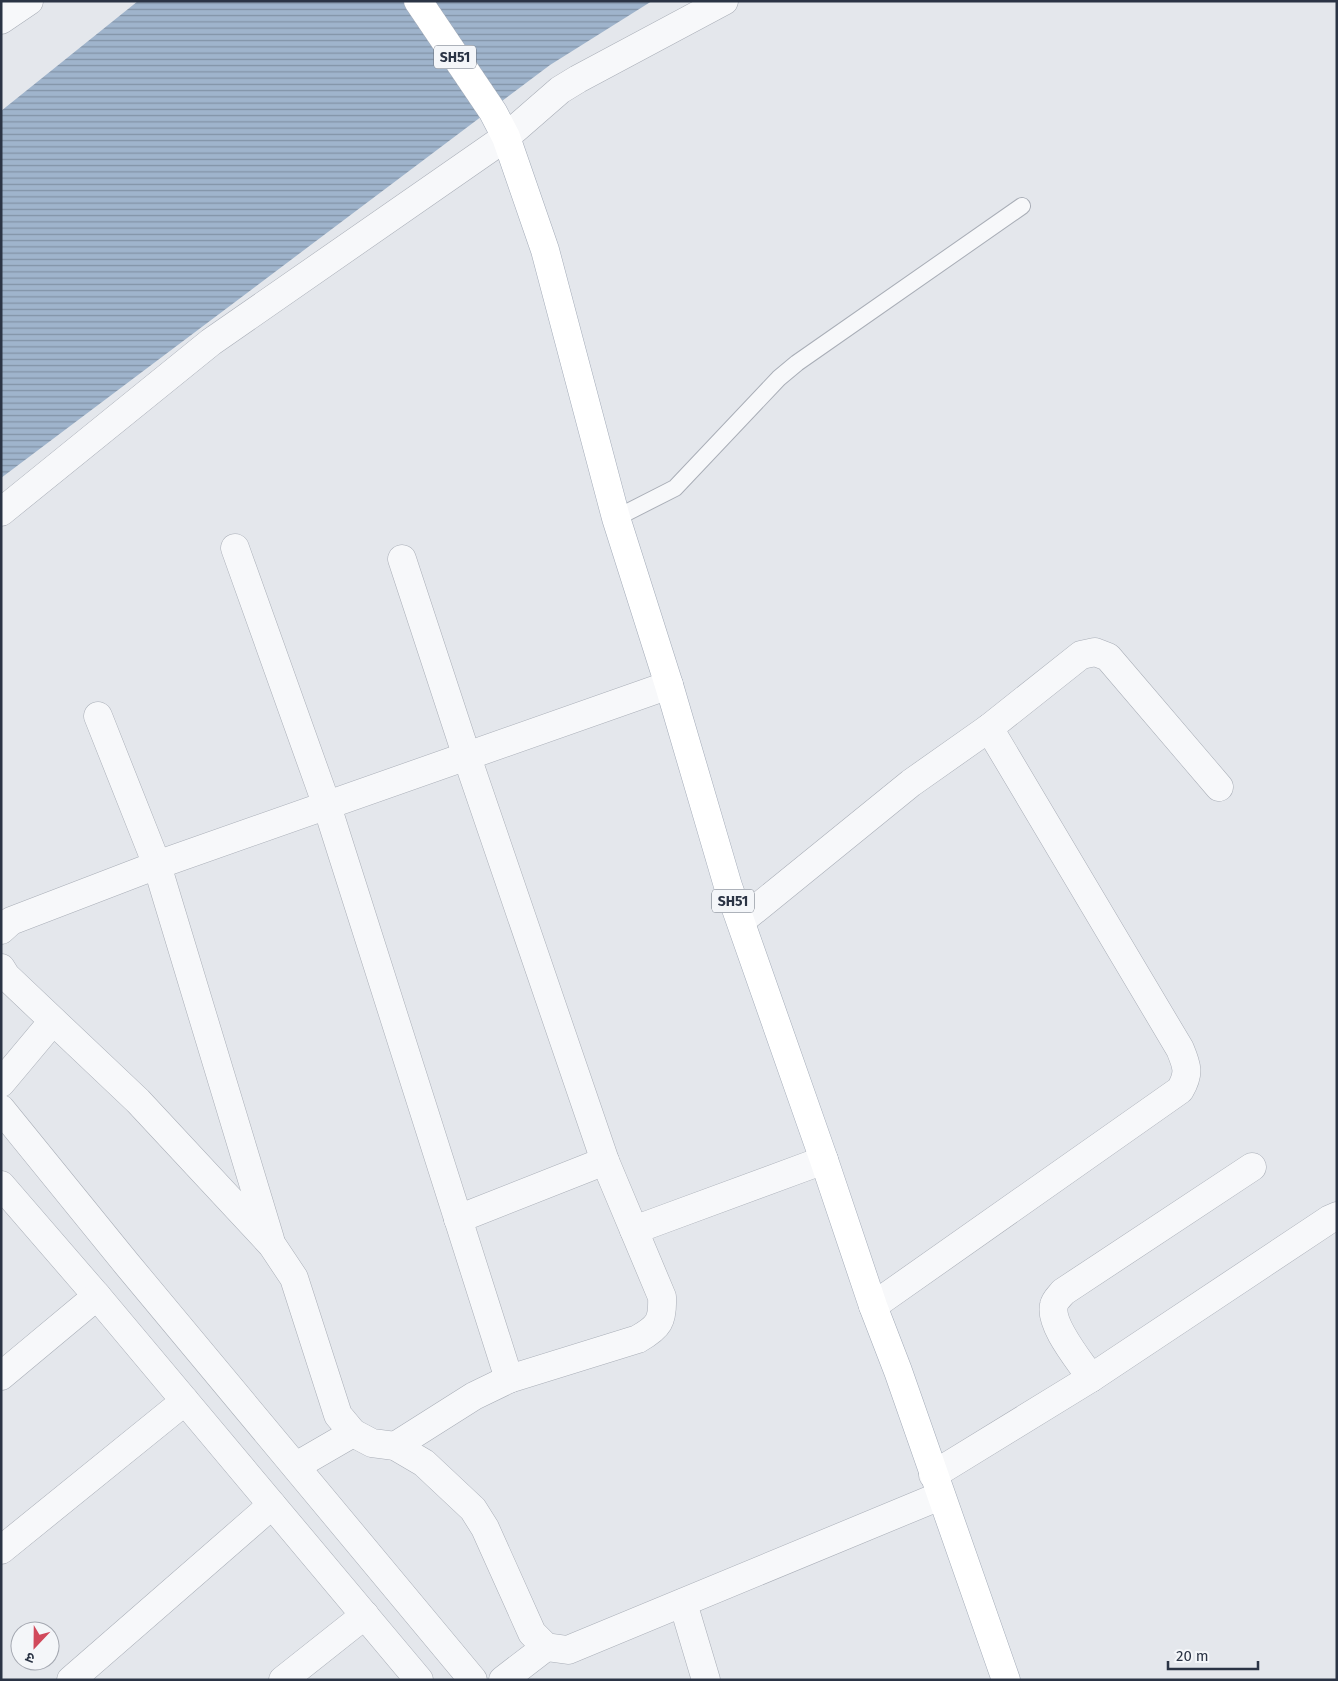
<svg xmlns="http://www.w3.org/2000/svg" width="1338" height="1681" font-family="'Fira Sans','Noto Sans Devanagari',sans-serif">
  <defs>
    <pattern id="water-rules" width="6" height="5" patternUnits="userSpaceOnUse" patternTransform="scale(1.25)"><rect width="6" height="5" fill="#9fb4cc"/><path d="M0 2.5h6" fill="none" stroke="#8293a7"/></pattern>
  </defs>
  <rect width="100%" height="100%" fill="#e4e7ec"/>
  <!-- water -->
  <polygon fill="url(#water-rules)" points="138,1 652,1 550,65 1,478 1,111"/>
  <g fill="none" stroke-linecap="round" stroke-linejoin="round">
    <defs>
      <polyline id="service" points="616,518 675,488 779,378 797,363 1022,206"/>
      <g id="minor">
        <polyline points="1,20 29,1"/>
        <polyline points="1,512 211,342 506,137 560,90 578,79 724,1"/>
        <polyline points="235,548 327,806 509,1379"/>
        <polyline points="98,716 157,865 270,1239"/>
        <polyline points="741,921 911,783 989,728 1081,655 1095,652 1108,657 1219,787"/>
        <polyline points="1,930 11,921 157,865 669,685"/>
        <polyline points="1,968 6,976 138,1101 272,1245 294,1278 338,1415 353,1433 372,1443 395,1446 424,1463 473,1509 485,1528 532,1633 546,1647 568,1650 940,1496"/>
        <polyline points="1,1083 53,1021"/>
        <polyline points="1,1109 126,1263 473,1680"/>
        <polyline points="1,1185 97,1296 419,1680"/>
        <polyline points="458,1219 605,1161"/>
        <polyline points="634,1230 824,1160"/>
        <path d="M873 1306 1180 1090C1190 1073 1187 1066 1180 1049L989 728"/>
        <polyline points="1,1376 97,1296"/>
        <path d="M1091 1378C1080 1361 1049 1325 1054 1305 1055 1300 1060 1296 1063 1292L1252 1167"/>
        <path d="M395 1446 474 1396 509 1379 638 1339C659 1327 663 1321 662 1297L605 1161 467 757 402 559"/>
        <polyline points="296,1466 353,1433"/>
        <polyline points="933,1475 1091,1378 1330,1219 1337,1216"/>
        <polyline points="1,1550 185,1401"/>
        <polyline points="683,1603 706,1680"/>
        <polyline points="71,1680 272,1505"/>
        <polyline points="283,1680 365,1615"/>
        <polyline points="503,1680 546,1647"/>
      </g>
      <polyline id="primary" points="418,1 493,112 506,137 545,250 616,518 669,685 728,886 824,1160 873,1306 898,1371 1006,1680"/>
    </defs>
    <!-- service casing -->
    <use href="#service" stroke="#a9aeb7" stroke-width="18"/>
    <!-- minor casing -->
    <use href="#minor" stroke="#a9aeb7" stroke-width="29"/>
    <!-- primary casing -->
    <use href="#primary" stroke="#a3abb8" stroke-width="29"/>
    <!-- service -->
    <use href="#service" stroke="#f7f8fa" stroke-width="16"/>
    <!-- minor -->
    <use href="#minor" stroke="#f7f8fa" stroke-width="28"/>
    <!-- primary -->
    <use href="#primary" stroke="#fff" stroke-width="28"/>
  </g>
  <g text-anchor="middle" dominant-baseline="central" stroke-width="4" stroke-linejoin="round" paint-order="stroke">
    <!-- shield labels -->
    <g fill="#f4f6f9" stroke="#676e7b" stroke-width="1">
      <rect x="434" y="45.5" width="42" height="23" rx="4"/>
      <rect x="712" y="889.5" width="42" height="23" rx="4"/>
    </g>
    <g font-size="14" font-weight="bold" fill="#2b3445">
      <text x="455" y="57">SH51</text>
      <text x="733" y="901">SH51</text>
    </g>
  </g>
  <!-- border -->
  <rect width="1338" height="1681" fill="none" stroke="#2b3445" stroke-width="5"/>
  <!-- north arrow -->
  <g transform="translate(35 1646) rotate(202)"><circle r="24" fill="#f4f6f9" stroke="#a4a8b1"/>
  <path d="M0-4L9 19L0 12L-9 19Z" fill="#d1495b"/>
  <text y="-8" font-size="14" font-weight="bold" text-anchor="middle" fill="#2b3445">उ</text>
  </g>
  <!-- scale -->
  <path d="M1168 1661v8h90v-8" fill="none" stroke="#2b3445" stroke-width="2.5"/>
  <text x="1176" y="1661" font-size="15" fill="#2b3445" stroke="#f4f6f9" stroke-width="4" paint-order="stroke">20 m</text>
</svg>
